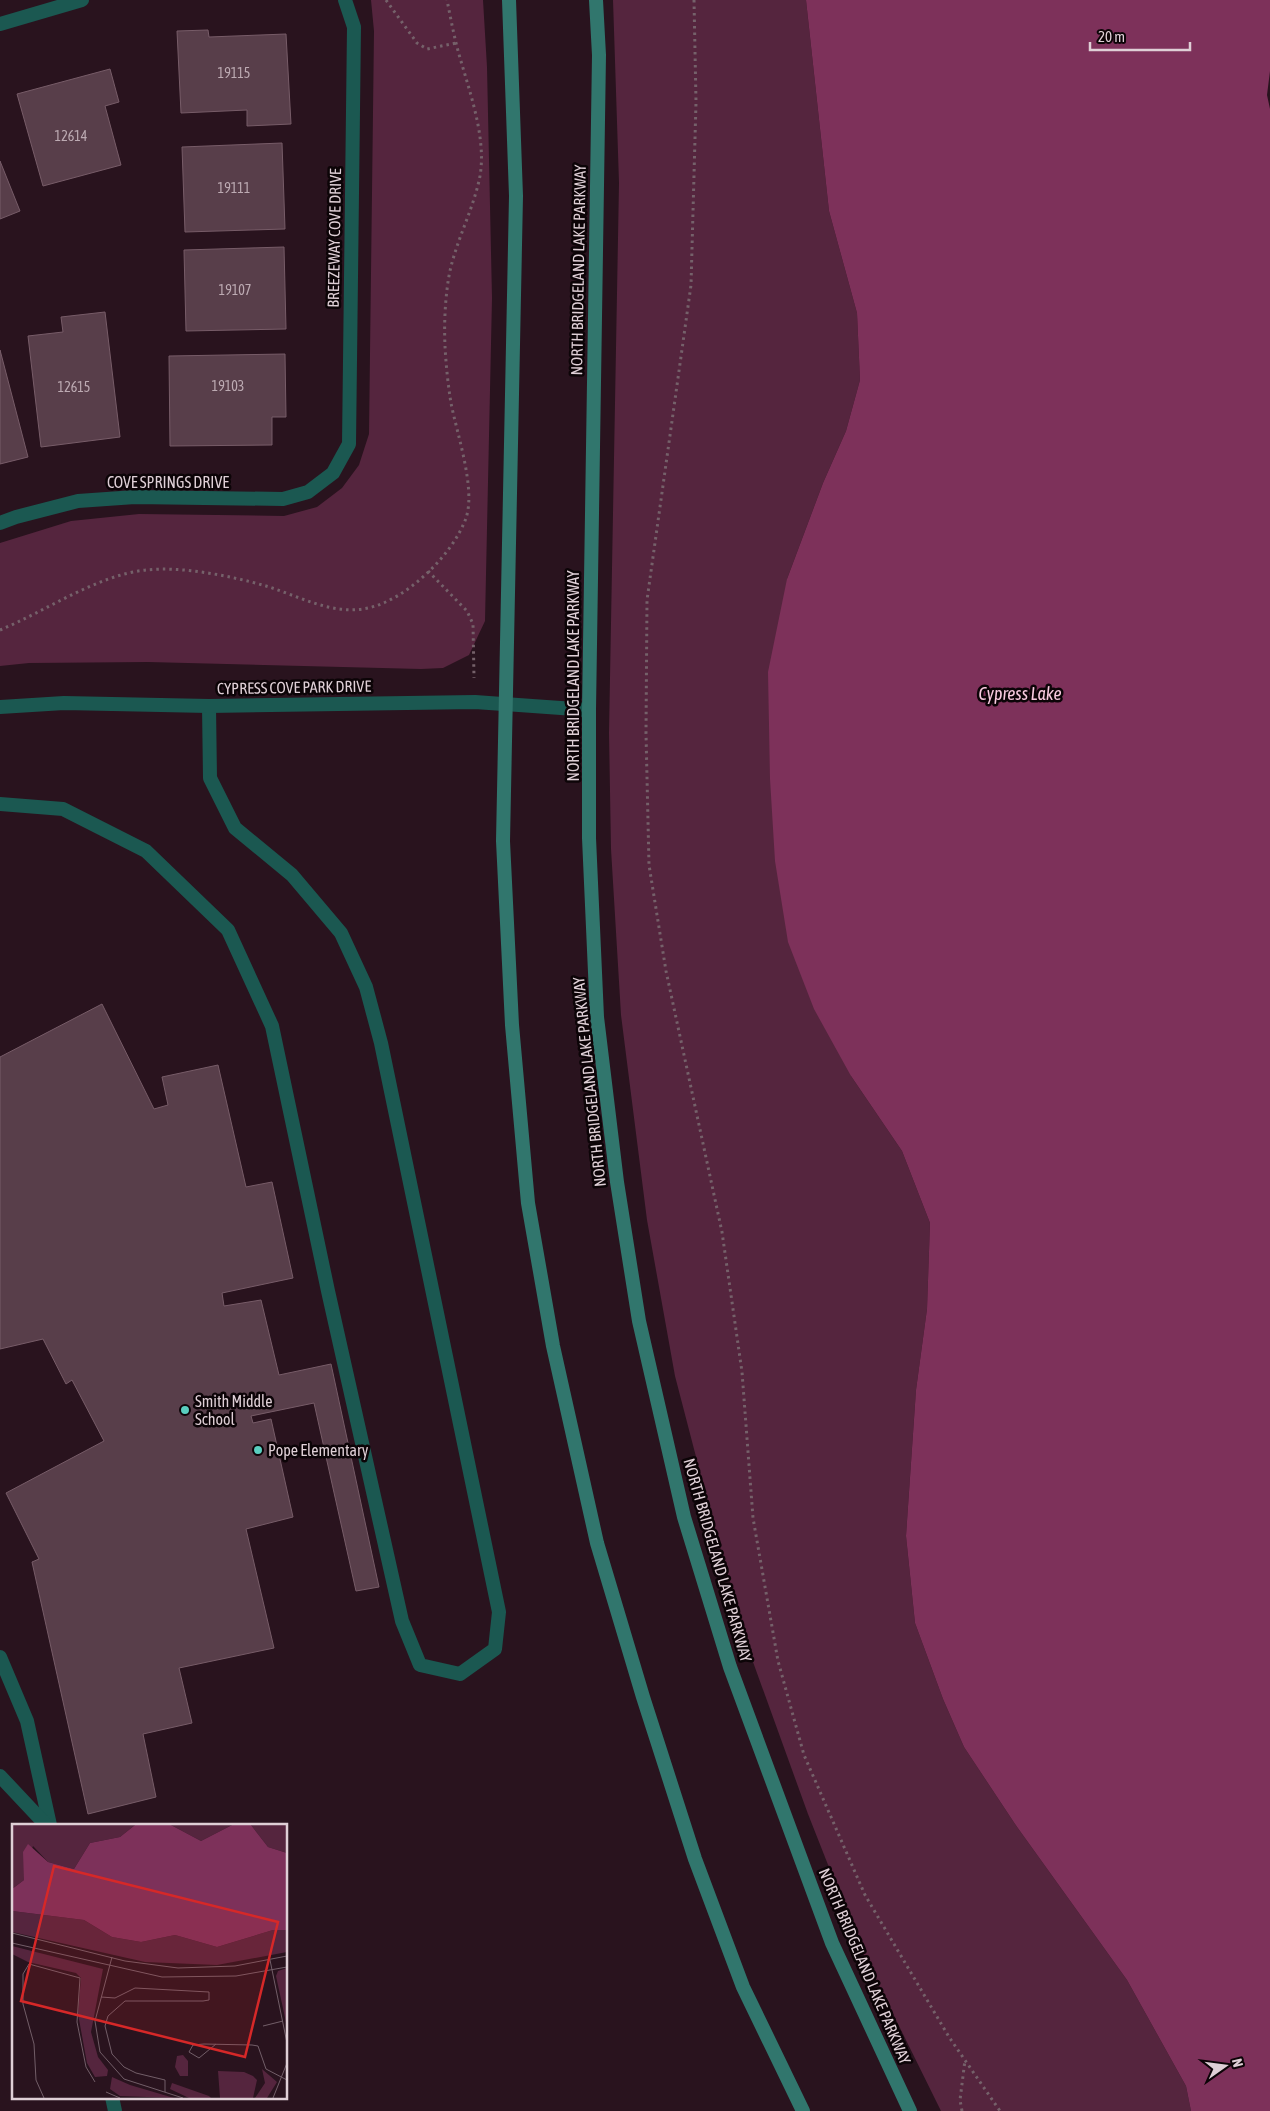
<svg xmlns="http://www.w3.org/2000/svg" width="1270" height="2111" font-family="'Asap Condensed',sans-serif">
  <rect width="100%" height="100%" fill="#29131e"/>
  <!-- green -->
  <g fill="#55253e">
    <polygon points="371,0 483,0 487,67 492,298 485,621 469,655 443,668 421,669 148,662 29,663 0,666 0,543 71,521 139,514 284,516 317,507 342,488 359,465 369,434 374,31"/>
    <polygon points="613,0 806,0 829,211 857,313 860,380 846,431 823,483 787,579 851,1076 902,1151 930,1223 927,1309 916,1390 906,1536 915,1623 943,1699 964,1747 1015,1824 1127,1980 1186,2086 1191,2111 941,2111 862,1951 808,1814 753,1662 714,1526 675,1376 647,1220 621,1015 611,849 609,733 619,183"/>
  </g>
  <!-- water -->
  <polygon fill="#7d315a" points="806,0 1270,0 1270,71 1267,95 1270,109 1270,2111 1191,2111 1186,2086 1127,1980 1015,1824 964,1747 943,1699 915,1623 906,1536 916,1390 927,1309 930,1223 902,1151 851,1076 814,1009 788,942 775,861 770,779 768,672 787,579 823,483 846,431 860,380 857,313 829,211"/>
  <!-- building -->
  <g fill="#583e4a" stroke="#775c68">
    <polygon points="208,30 209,37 286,34 291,124 247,126 247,110 181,113 177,31"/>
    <polygon points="110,69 119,102 105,106 121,165 43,186 17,94"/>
    <polygon points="282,143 285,229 185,232 182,147"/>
    <polygon points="0,161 20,211 0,219"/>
    <polygon points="284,247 286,329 186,331 184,250"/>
    <polygon points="105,312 120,437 41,447 28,336 63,332 61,317"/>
    <polygon points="0,350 28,457 0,464"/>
    <polygon points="285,354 286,417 272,417 272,445 170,446 169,356"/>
    <polygon points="102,1004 154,1109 168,1105 162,1077 218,1065 246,1187 272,1182 293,1278 222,1293 224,1306 261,1300 279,1375 331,1364 379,1587 356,1591 314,1403 251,1416 253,1423 271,1419 293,1517 246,1529 274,1648 179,1668 192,1723 143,1734 156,1797 88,1814 32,1562 39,1559 6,1493 104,1441 72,1380 66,1384 43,1339 0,1349 0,1057"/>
  </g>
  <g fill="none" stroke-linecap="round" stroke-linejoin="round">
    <!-- path -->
    <g stroke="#75616a" stroke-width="3" stroke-dasharray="2.5 4" stroke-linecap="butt">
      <polyline points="386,0 417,43 427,49 456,43"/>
      <polyline points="694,0 696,102 691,285 647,600 646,733 649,865 666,971 722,1232 742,1372 753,1518 778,1661 804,1755 865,1895 949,2037 1000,2111"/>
      <polyline points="428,571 467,611 473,624 474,678"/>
      <path d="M0 630C46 611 97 575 146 570 182 566 231 576 266 586 299 596 333 616 368 608 406 600 453 555 466 518 476 489 457 434 451 403 448 385 446 365 445 346 444 325 445 303 448 282 453 246 473 212 480 176 487 135 467 85 457 47 453 31 450 15 447 0"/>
      <polyline points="962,2111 960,2100 965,2060"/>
    </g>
    <!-- service -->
    <g stroke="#1b5851" stroke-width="14">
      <polyline points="0,804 63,809 146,851 228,930 272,1026 328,1291 402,1621 420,1665 460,1674 495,1649 499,1612 381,1043 366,987 341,933 292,875 235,828 210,778 209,706"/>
      <polyline points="0,1657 27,1721 50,1825"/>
      <polyline points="0,1776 46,1825"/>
      <polyline points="112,2097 115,2111"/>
    </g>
    <!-- minor -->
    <g stroke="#1b5851" stroke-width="14">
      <polyline points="0,24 82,0"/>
      <polyline points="0,523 16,517 78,501 135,497 283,499 308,492 333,473 349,444 354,27 345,0"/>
    </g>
    <!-- tertiary -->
    <polyline stroke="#1b5851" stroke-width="14" points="0,707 64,703 209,706 475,702 589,710"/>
    <!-- secondary -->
    <g stroke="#31766d" stroke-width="14">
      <polyline points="509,0 516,196 503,841 512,1025 528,1203 553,1346 597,1543 643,1697 695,1859 743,1987 803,2111"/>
      <polyline points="596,0 599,55 589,710 589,838 597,1017 617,1182 639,1321 684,1517 730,1667 832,1943 910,2111"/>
    </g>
  </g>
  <!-- markers -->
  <g fill="#59cebf" stroke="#0c0407" stroke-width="2">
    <circle cx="185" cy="1410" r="5"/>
    <circle cx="258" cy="1450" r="5"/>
  </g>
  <g text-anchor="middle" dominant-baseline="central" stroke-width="5" stroke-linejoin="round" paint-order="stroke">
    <!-- number labels -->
    <g font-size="14" fill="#bdabb3">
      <text x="234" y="73">19115</text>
      <text x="71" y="136">12614</text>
      <text x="234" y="188">19111</text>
      <text x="235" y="290">19107</text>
      <text x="228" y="386">19103</text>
      <text x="74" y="387">12615</text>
    </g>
    <!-- street labels -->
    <g font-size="16" fill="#dfcfd6" stroke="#0c0407">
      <text transform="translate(334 238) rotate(-89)">BREEZEWAY COVE DRIVE</text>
      <text transform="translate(578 270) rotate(-89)">NORTH BRIDGELAND LAKE PARKWAY</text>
      <text x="168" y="482">COVE SPRINGS DRIVE</text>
      <text transform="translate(573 676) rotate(-90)">NORTH BRIDGELAND LAKE PARKWAY</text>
      <text transform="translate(294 687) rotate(-1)">CYPRESS COVE PARK DRIVE</text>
      <text transform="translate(589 1082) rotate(-96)">NORTH BRIDGELAND LAKE PARKWAY</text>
      <text transform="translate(718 1560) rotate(74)">NORTH BRIDGELAND LAKE PARKWAY</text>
      <text transform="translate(865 1966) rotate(67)">NORTH BRIDGELAND LAKE PARKWAY</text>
    </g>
    <!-- poi labels -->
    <g font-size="16" fill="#dfcfd6" stroke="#0c0407" text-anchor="start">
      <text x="195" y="1401">Smith Middle<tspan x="195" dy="18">School</tspan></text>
      <text x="268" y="1450">Pope Elementary</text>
    </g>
    <!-- water labels -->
    <g font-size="18" font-style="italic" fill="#f9cbe0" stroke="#0c0407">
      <text x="1020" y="693">Cypress Lake</text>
    </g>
  </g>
  <!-- overview -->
  <g transform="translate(12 1824)">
    <rect width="275" height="275" fill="#29131e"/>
    <path d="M0 1H123L108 13 78 19 62 45 36 38 21 22 12 45V56L0 65ZM159 1H220L189 17ZM239 1H275V29L256 23ZM0 87 72 96 100 113 129 118 163 111 205 123 261 106H275V128L205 141 133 138 0 108ZM0 122 91 145 79 208 86 233 96 246 95 252 83 253 75 239 66 190 69 154 64 149 16 138 0 130ZM275 144V203L264 152 266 147ZM171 231 176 237V252H168L163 243 165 232ZM250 245 265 258 255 274H243L253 259ZM206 247 232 248 241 252 245 256 241 274H208ZM100 253 118 261 162 274 108 272 98 265ZM160 259 197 272 199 274H177L158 265Z" fill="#55253e"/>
    <path d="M123 1H159L189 17 220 1H239L256 23 275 29V106H261L205 123 163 111 129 118 100 113 72 96 0 87V65L12 56 11 28 16 20 36 38 62 45 78 19 108 13Z" fill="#7d315a"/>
    <path fill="none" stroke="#725e68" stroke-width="1" d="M0 109 113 137 166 144 223 142 275 132M0 119 150 153 224 152 275 143M100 133 83 197 88 228 112 255 171 274M258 136 275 219M89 173 103 174 123 164 197 168V176L191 177H113L96 192 93 202 100 230 112 243 124 249 153 256V268M251 202 271 197M204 220 187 234 177 228 181 221 192 220 240 221 246 222 254 245 275 256M94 268 108 274M32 274 24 256 22 220 11 180V150L17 140 68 154 65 198 74 243 83 258M261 274 275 239"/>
    <path fill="#d62828" fill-opacity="0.15" stroke="#d62828" stroke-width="2.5" d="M42 42 266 98 233 233 9 177Z"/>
    <rect width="275" height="275" fill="none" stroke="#dfcfd6" stroke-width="2.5"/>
  </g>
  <!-- north arrow -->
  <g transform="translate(1225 2066) rotate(76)" stroke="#0c0407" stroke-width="4" paint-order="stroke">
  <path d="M0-4L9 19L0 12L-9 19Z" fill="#dfcfd6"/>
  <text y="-8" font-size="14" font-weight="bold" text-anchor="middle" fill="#dfcfd6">N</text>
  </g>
  <!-- scale -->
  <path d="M1090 42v8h100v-8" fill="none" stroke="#dfcfd6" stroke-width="2.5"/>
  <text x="1098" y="42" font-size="15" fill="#dfcfd6" stroke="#0c0407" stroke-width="4" paint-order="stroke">20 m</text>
</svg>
